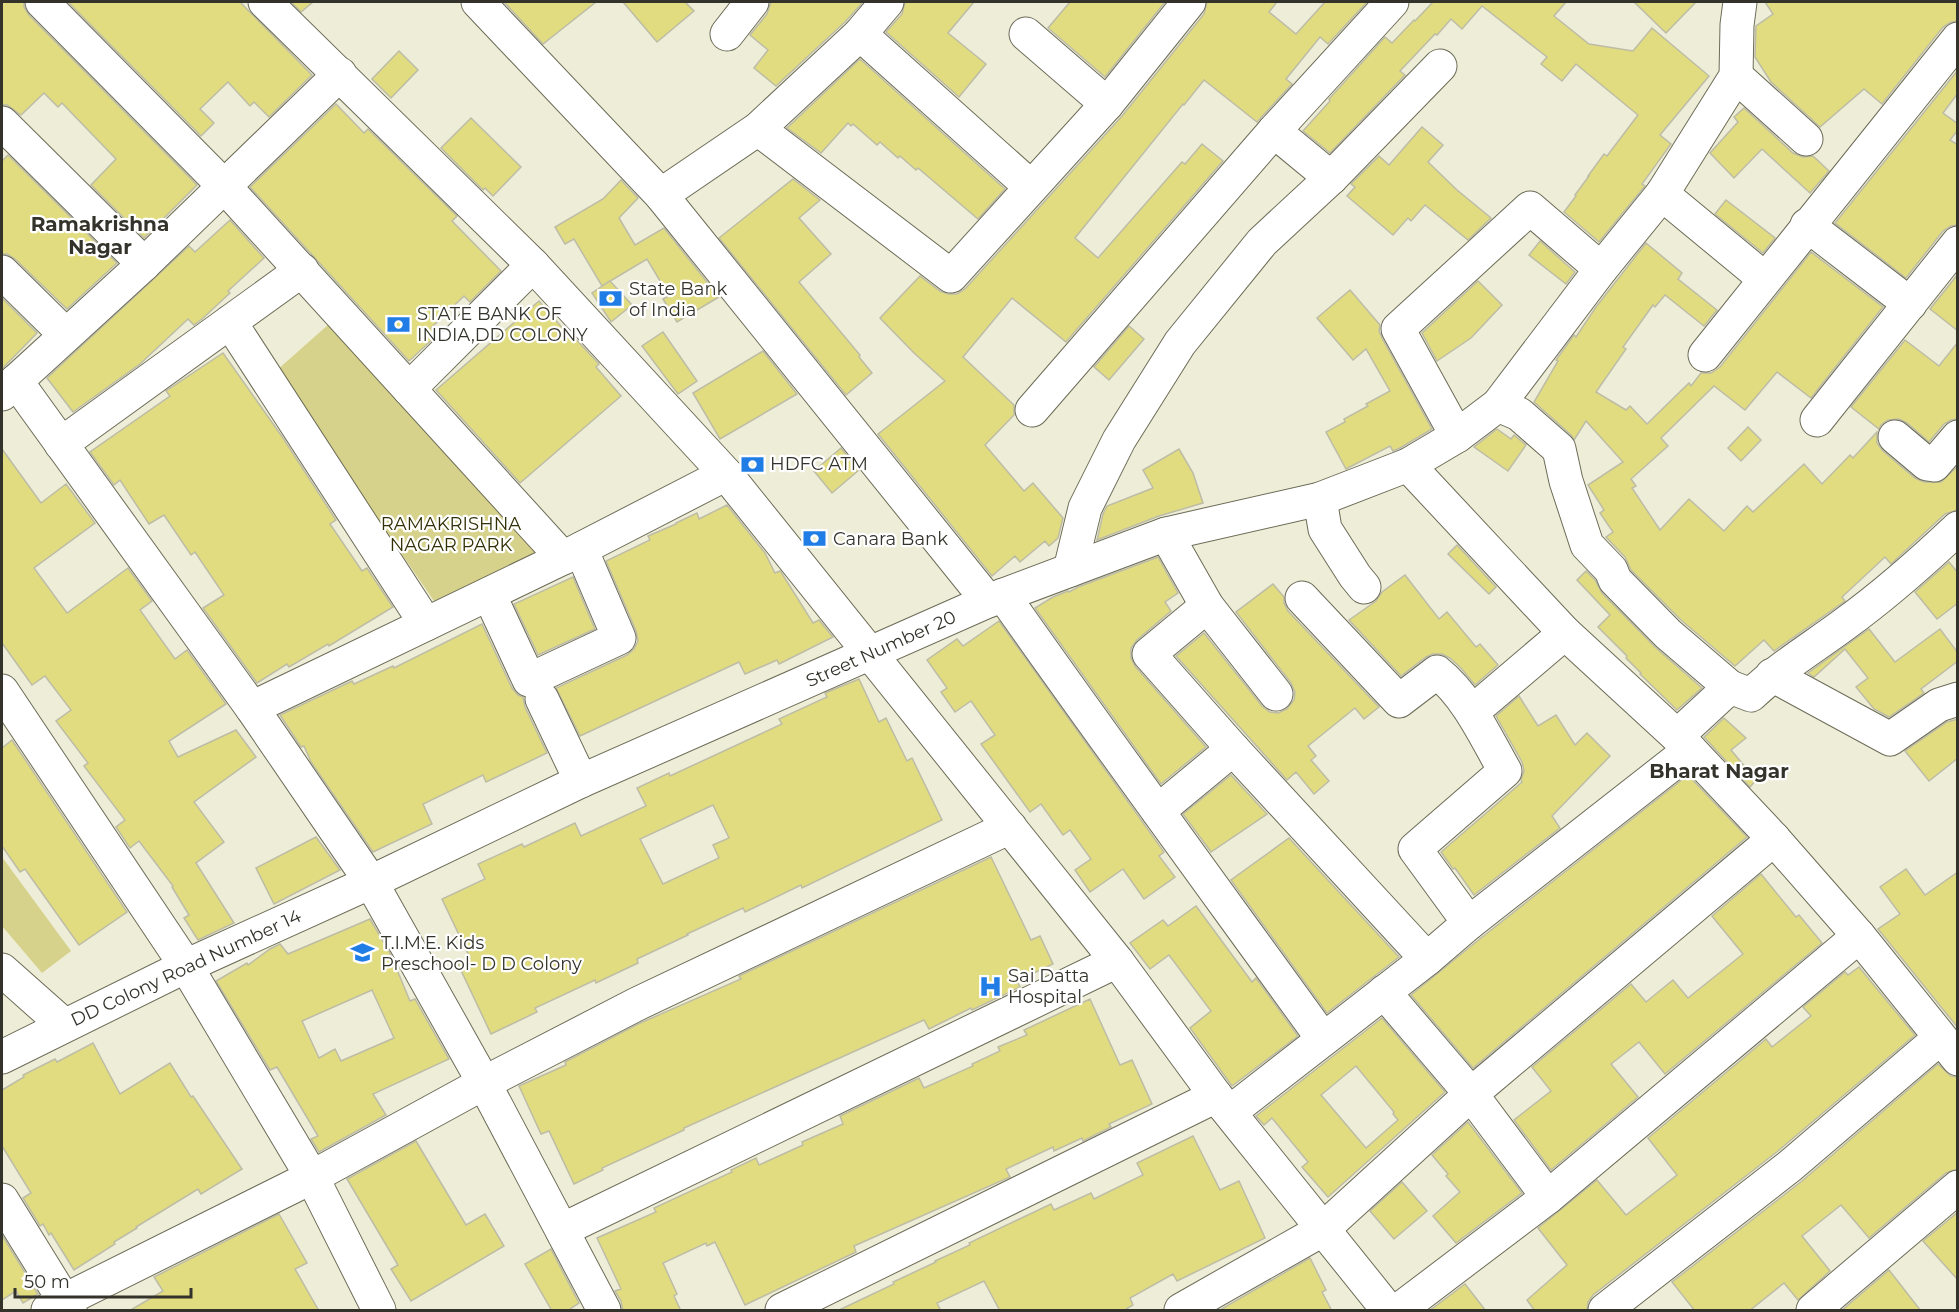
<svg xmlns="http://www.w3.org/2000/svg" width="1959" height="1312" font-family="Montserrat,sans-serif">
  <rect width="100%" height="100%" fill="#eeedd7"/>
  <!-- green -->
  <g fill="#d6d28b">
    <polygon points="329,324 537,553 434,601 276,371"/>
    <polygon points="2,857 71,951 42,973 2,926"/>
  </g>
  <!-- building -->
  <g fill="#e2dc80" stroke="#bdbca6" stroke-width="1.5" fill-rule="evenodd">
    <polygon points="2,2 24,2 24,7 29,15 197,185 144,238 91,185 116,159 62,103 58,107 44,93 21,115 7,105 2,105"/>
    <polygon points="68,2 240,2 312,75 269,117 254,102 250,106 228,82 200,109 214,123 201,136"/>
    <polygon points="291,2 313,2 301,12"/>
    <polygon points="504,2 596,2 543,44"/>
    <polygon points="623,2 685,2 694,11 657,42"/>
    <polygon points="771,2 863,2 846,21 776,86 754,68 768,50 750,35 767,14"/>
    <polygon points="905,2 974,2 948,33 986,64 959,97 886,32 902,14"/>
    <polygon points="1070,2 1165,2 1105,77 1048,28"/>
    <polygon points="1207,2 1277,2 1269,12 1296,34 1325,2 1367,2 1328,44 1320,37 1286,79 1292,84 1257,122 1204,80 1184,105 1183,104 1075,238 1098,258 1182,162 1185,164 1202,144 1223,161 1066,342 1012,298 963,357 1014,405 1014,415 985,445 1024,491 1033,483 1063,518 1058,538 1049,546 1045,541 1020,562 1015,556 992,576 878,434 945,381 914,353 880,318 920,276 940,291 948,294 957,294 965,289 1122,116 1204,14"/>
    <polygon points="1431,2 1566,2 1554,16 1589,44 1633,51 1652,28 1709,76 1660,135 1671,144 1642,184 1645,186 1599,242 1564,212 1576,196 1575,195 1589,176 1588,176 1604,154 1607,156 1638,115 1576,64 1562,81 1541,64 1547,57 1482,6 1462,29 1451,19 1437,35 1435,34 1400,71 1405,75 1330,153 1303,131 1330,101 1329,99 1385,37 1392,43 1414,20 1415,21 1432,3"/>
    <polygon points="1634,2 1696,2 1666,33"/>
    <polygon points="1765,2 1958,2 1958,21 1951,22 1943,27 1882,104 1864,89 1820,127 1771,82 1755,57 1756,26 1773,14"/>
    <polygon points="399,51 418,70 391,98 372,79"/>
    <polygon points="860,59 1005,189 978,219 918,168 916,170 900,156 898,158 880,142 877,145 853,124 851,126 848,123 821,153 787,128"/>
    <polygon points="1958,70 1958,93 1943,113 1958,124 1958,130 1950,140 1958,145 1958,225 1951,226 1943,231 1906,278 1835,223"/>
    <polygon points="336,104 364,133 368,129 457,216 452,221 501,271 470,302 464,296 431,328 437,335 409,361 250,187"/>
    <polygon points="1744,108 1793,153 1803,157 1813,156 1829,171 1810,193 1762,149 1734,178 1710,153 1738,122 1734,117"/>
    <polygon points="471,118 521,167 493,196 485,188 483,190 441,148"/>
    <polygon points="1422,127 1443,145 1428,162 1457,190 1491,218 1468,240 1425,205 1411,221 1408,218 1393,235 1347,196 1355,187 1351,184 1379,156 1389,165"/>
    <polygon points="8,155 117,263 67,309 15,259 7,254 2,254 2,161"/>
    <polygon points="793,179 820,200 799,218 831,254 799,282 860,355 859,357 872,373 846,395 719,238"/>
    <polygon points="621,180 638,198 619,218 635,245 664,228 719,297 677,322 663,299 669,296 647,259 602,286 574,239 565,244 555,227 603,199"/>
    <polygon points="1726,200 1775,238 1763,253 1715,214"/>
    <polygon points="230,220 264,258 228,291 230,293 202,319 194,325 188,319 140,364 73,412 47,378 189,246 195,252"/>
    <polygon points="1540,241 1575,272 1566,284 1529,255"/>
    <polygon points="1646,243 1682,273 1678,279 1717,310 1704,326 1665,295 1655,307 1653,305 1623,347 1626,349 1596,392 1626,410 1630,406 1647,424 1689,383 1691,386 1701,373 1711,373 1720,367 1811,252 1883,307 1811,398 1777,372 1745,410 1714,386 1661,438 1668,446 1631,479 1636,486 1632,488 1660,530 1689,499 1724,531 1747,506 1753,512 1804,464 1822,484 1850,455 1853,458 1877,432 1877,443 1883,451 1915,478 1924,482 1941,482 1958,466 1958,510 1945,514 1891,564 1885,557 1842,597 1845,601 1774,651 1764,640 1735,666 1681,620 1631,570 1625,557 1606,537 1613,532 1600,513 1604,510 1588,485 1623,462 1586,421 1574,440 1571,435 1534,402 1558,361 1556,360 1574,335 1576,337 1596,307"/>
    <polygon points="1958,274 1958,331 1930,309"/>
    <polygon points="610,281 632,305 611,322 592,293"/>
    <polygon points="1478,281 1502,305 1471,338 1437,361 1422,333"/>
    <polygon points="1350,290 1380,325 1379,331 1382,338 1432,429 1400,448 1393,451 1390,446 1346,469 1326,432 1345,422 1344,419 1368,406 1366,404 1390,391 1366,349 1353,360 1317,318"/>
    <polygon points="2,298 37,333 2,369"/>
    <polygon points="539,301 571,338 573,336 599,364 596,367 621,396 520,483 436,390"/>
    <polygon points="1129,326 1144,339 1109,380 1094,367"/>
    <polygon points="663,332 697,381 678,394 642,346"/>
    <polygon points="1905,340 1939,366 1958,342 1958,419 1951,420 1944,424 1929,442 1907,423 1899,419 1888,420 1881,425 1879,429 1851,407"/>
    <polygon points="763,351 797,394 720,439 693,393"/>
    <polygon points="223,353 283,438 336,520 330,524 362,571 367,568 393,607 329,646 328,644 289,667 287,664 257,683 203,608 224,595 195,552 191,555 164,515 149,524 120,480 114,485 90,452 170,396 166,391"/>
    <polygon points="1748,427 1761,440 1741,461 1728,448"/>
    <polygon points="1497,429 1511,439 1514,435 1526,445 1508,471 1474,447"/>
    <polygon points="841,448 859,470 832,493 814,471"/>
    <polygon points="2,449 41,503 66,484 95,523 34,568 67,613 128,568 152,601 140,610 175,659 187,650 226,704 169,741 178,757 236,730 256,757 194,802 224,842 196,863 234,923 198,940 184,918 189,915 172,887 173,886 139,841 130,848 116,827 125,820 84,766 88,763 56,721 71,710 45,676 32,685 2,643"/>
    <polygon points="1179,449 1193,473 1203,503 1159,516 1097,540 1103,514 1107,506 1153,488 1143,470"/>
    <polygon points="727,505 765,553 775,573 780,571 781,572 813,623 819,620 833,637 779,664 777,660 745,674 739,662 580,736 556,688 627,655 634,649 638,641 636,631 606,561 650,540 648,536 676,524 676,523 697,513 699,519"/>
    <polygon points="1457,545 1496,587 1489,594 1448,554"/>
    <polygon points="1158,557 1178,593 1165,602 1171,611 1137,640 1131,648 1131,658 1135,666 1206,747 1161,784 1035,608 1053,597 1068,591 1069,592 1078,587"/>
    <polygon points="1949,562 1958,573 1958,603 1937,619 1915,592"/>
    <polygon points="1586,571 1595,580 1602,593 1655,647 1702,688 1677,710 1640,674 1641,673 1626,658 1627,656 1598,627 1610,615 1577,580"/>
    <polygon points="1405,575 1439,619 1447,612 1476,647 1480,644 1498,665 1475,685 1461,668 1450,658 1442,654 1433,654 1426,657 1401,676 1349,620 1376,601 1382,592"/>
    <polygon points="573,577 595,629 538,655 514,604"/>
    <polygon points="1273,584 1284,597 1284,603 1288,611 1379,707 1364,719 1355,708 1308,746 1316,756 1311,760 1329,781 1314,794 1296,772 1287,780 1176,656 1204,633 1262,706 1270,712 1278,713 1287,709 1294,700 1295,692 1291,683 1236,612"/>
    <polygon points="999,621 1164,852 1159,856 1175,877 1144,899 1123,869 1090,892 1075,870 1091,859 1070,830 1063,835 1041,804 1030,812 981,744 995,735 971,701 955,712 941,692 947,688 927,660 957,639 963,646"/>
    <polygon points="482,624 512,688 518,695 523,697 525,707 547,753 486,782 483,775 423,804 432,824 373,852 311,762 304,746 301,747 280,715 352,681 354,684 393,666 394,668"/>
    <polygon points="1869,629 1895,662 1940,629 1958,653 1958,661 1921,689 1924,693 1889,717 1874,709 1856,687 1868,678 1845,649 1814,677 1808,673"/>
    <path d="M859 679 879 722 886 718 907 761 912 758 942 820 802 888 801 885 745 912 743 908 687 934 688 935 637 959 638 963 596 983 595 980 535 1008 537 1012 491 1034 458 964 470 958 442 899 485 879 478 864 522 844 524 847 575 823 581 836 646 806 637 788 669 773 670 776 782 724 779 719 827 697 825 693ZM713 805 729 838 713 845 719 858 663 884 640 839Z"/>
    <polygon points="1519,696 1538,726 1556,715 1575,745 1587,733 1610,756 1552,816 1560,828 1474,895 1455,868 1453,869 1441,852 1522,782 1521,780 1524,771 1522,762 1496,716"/>
    <polygon points="1724,718 1746,738 1731,750 1756,780 1750,787 1704,737"/>
    <polygon points="1958,719 1958,758 1929,781 1905,751 1947,722"/>
    <polygon points="12,740 127,912 79,945 25,869 20,872 2,846 2,748"/>
    <polygon points="1231,775 1267,814 1211,852 1183,814"/>
    <polygon points="1688,775 1747,837 1473,1068 1411,995 1481,938"/>
    <polygon points="316,837 340,870 274,904 256,868"/>
    <polygon points="1289,838 1399,957 1327,1013 1231,880"/>
    <polygon points="991,857 1031,940 1040,936 1053,964 1017,981 1020,987 972,1010 971,1008 929,1029 924,1020 684,1128 684,1130 602,1168 603,1170 574,1184 549,1131 541,1134 519,1086 566,1065 565,1062 638,1024 741,979 739,976"/>
    <polygon points="1906,869 1925,895 1958,872 1958,1028 1878,929 1900,914 1880,887"/>
    <polygon points="1761,874 1796,917 1799,915 1822,943 1665,1074 1639,1042 1611,1064 1638,1097 1551,1170 1514,1120 1551,1091 1532,1067 1631,984 1646,1002 1673,980 1688,998 1743,954 1712,916"/>
    <polygon points="1196,906 1252,982 1256,978 1298,1036 1232,1086 1190,1028 1211,1011 1169,955 1150,969 1130,943 1163,920 1168,926"/>
    <path d="M370 919 390 953 410 1001 415 999 449 1059 373 1094 386 1115 319 1152 311 1139 318 1136 277 1067 270 1070 216 981 247 963 248 965 270 949 280 944 288 954ZM372 990 394 1038 341 1061 335 1049 319 1058 302 1021Z"/>
    <polygon points="1859,967 1915,1035 1778,1151 1593,1295 1588,1302 1587,1311 1535,1311 1527,1300 1567,1265 1538,1228 1597,1180 1626,1215 1677,1175 1648,1138 1766,1039 1772,1047 1811,1016 1803,1007 1845,972 1848,975"/>
    <polygon points="1090,999 1120,1065 1132,1060 1152,1104 1109,1124 1111,1127 1083,1141 1082,1138 1054,1151 1053,1147 1006,1169 1010,1177 854,1246 856,1252 745,1305 715,1242 707,1246 706,1243 663,1263 677,1294 674,1296 681,1311 623,1311 621,1301 615,1291 621,1289 597,1238 656,1212 654,1208 732,1172 731,1170 756,1158 759,1165 803,1145 802,1142 843,1124 840,1116 894,1090 919,1078 924,1088 973,1066 972,1064 1000,1051 998,1047 1027,1035 1024,1030"/>
    <path d="M1382 1018 1445 1092 1328 1197 1302 1167 1308 1162 1272 1118 1264 1125 1256 1116ZM1356 1066 1394 1112 1393 1114 1398 1120 1366 1148 1321 1095Z"/>
    <polygon points="93,1043 120,1094 170,1063 191,1097 193,1096 242,1169 201,1194 198,1189 136,1227 137,1228 114,1242 115,1244 74,1270 51,1233 49,1235 43,1224 40,1226 23,1198 31,1193 2,1146 2,1090 24,1077 23,1075 55,1059 57,1062"/>
    <polygon points="1938,1064 1951,1076 1958,1077 1958,1169 1946,1173 1869,1238 1841,1205 1802,1236 1830,1271 1798,1300 1784,1283 1749,1311 1695,1311 1672,1282 1802,1181"/>
    <polygon points="1468,1122 1522,1193 1456,1243 1433,1216 1460,1192 1446,1176 1448,1174 1432,1155"/>
    <polygon points="1193,1136 1220,1190 1239,1181 1265,1238 1177,1281 1173,1274 1130,1298 1133,1305 1123,1311 1000,1311 984,1281 937,1303 941,1311 837,1311 894,1284 893,1282 936,1262 935,1261 970,1245 969,1243 1051,1204 1054,1210 1091,1193 1094,1199 1143,1175 1137,1163"/>
    <polygon points="416,1141 466,1225 485,1214 504,1246 411,1301 391,1269 398,1265 347,1179"/>
    <polygon points="1402,1182 1427,1211 1394,1239 1370,1211"/>
    <polygon points="1958,1212 1958,1280 1923,1241"/>
    <polygon points="279,1214 307,1263 295,1269 319,1311 129,1311 163,1291 154,1277"/>
    <polygon points="2,1235 38,1294 23,1303 16,1291 2,1300"/>
    <polygon points="551,1249 579,1303 567,1311 552,1311 525,1264"/>
    <polygon points="1310,1258 1326,1290 1322,1292 1332,1311 1218,1311"/>
    <polygon points="1889,1270 1921,1311 1841,1311"/>
    <polygon points="1465,1284 1486,1311 1429,1311"/>
  </g>
  <g fill="none" stroke-linecap="round" stroke-linejoin="round">
    <defs>
      <g id="minor">
        <polyline points="42,2 225,187 563,558"/>
        <polyline points="265,2 533,265 726,474 1117,961 1216,1096 1388,1310"/>
        <polyline points="478,2 661,195 988,601"/>
        <polyline points="727,34 752,2"/>
        <polyline points="860,34 1031,187"/>
        <polyline points="1026,34 1107,104"/>
        <polyline points="1736,76 1806,139"/>
        <polyline points="2,123 144,264"/>
        <polyline points="758,129 951,276 1107,104 1189,2"/>
        <polyline points="1274,131 1331,178"/>
        <polyline points="1662,194 1765,279"/>
        <polyline points="661,195 758,129 860,34 887,2"/>
        <polyline points="1807,225 1910,304"/>
        <polyline points="2,272 66,335"/>
        <polyline points="230,322 426,624"/>
        <polyline points="1705,355 1958,39"/>
        <polyline points="16,381 252,708 371,882 484,1083 604,1310"/>
        <polyline points="409,389 533,265"/>
        <polyline points="2,394 144,264 340,74"/>
        <polyline points="1498,405 1519,414 1559,449 1566,481 1587,545 1611,570 1615,580 1668,634 1730,687"/>
        <polyline points="1032,410 1274,131 1392,2"/>
        <polyline points="1817,420 1958,243"/>
        <polyline points="1457,436 1398,329 1530,208 1601,269"/>
        <polyline points="1895,437 1927,464 1934,465 1958,437"/>
        <polyline points="61,444 302,270"/>
        <polyline points="1408,465 1565,633 1677,736 1774,839 1859,936 1958,1059"/>
        <polyline points="1320,499 1325,529 1355,576 1364,587"/>
        <polyline points="1166,534 1207,606 1276,694"/>
        <polyline points="1070,570 1085,508 1119,440 1180,343 1262,242 1331,178 1440,66"/>
        <polyline points="489,594 529,680 619,638 581,549"/>
        <path d="M1003 595C1108 744 1216 891 1323 1039"/>
        <path d="M1302 598 1399 701 1437 672C1468 697 1485 736 1505 771L1415 849 1469 923"/>
        <polyline points="1207,606 1149,654 1233,749 1427,959"/>
        <polyline points="1772,675 1890,739 1939,705 1958,699"/>
        <polyline points="2,691 186,966 312,1177 379,1310"/>
        <polyline points="542,699 581,781"/>
        <polyline points="252,708 563,558 726,474"/>
        <polyline points="1472,712 1565,633"/>
        <path d="M1677 736 1730 687 1751 695C1780 667 1814 647 1846 623 1886 594 1922 562 1958 528"/>
        <polyline points="1158,811 1233,749"/>
        <polyline points="2,970 64,1025"/>
        <polyline points="1384,992 1471,1094 1548,1197"/>
        <polyline points="2,1057 186,966 371,882 581,781 988,601 1166,534 1320,499 1408,465 1457,436 1498,405 1601,269 1662,194 1736,76 1737,25 1740,2"/>
        <polyline points="1230,1112 1427,959 1469,923 1690,750"/>
        <polyline points="2,1200 70,1310"/>
        <polyline points="562,1230 1117,961"/>
        <polyline points="48,1310 65,1300 312,1177 484,1083 637,1004 1010,827"/>
        <polyline points="782,1310 1216,1096"/>
        <polyline points="1181,1310 1322,1230 1471,1094 1774,839"/>
        <polyline points="1399,1310 1548,1197 1859,936"/>
        <polyline points="1605,1310 1790,1166 1940,1038"/>
        <polyline points="1813,1310 1958,1187"/>
      </g>
    </defs>
    <!-- minor casing -->
    <use href="#minor" stroke="#6d6c58" stroke-width="35"/>
    <!-- minor -->
    <use href="#minor" stroke="#fff" stroke-width="33"/>
  </g>
  <!-- icons -->
  <defs>
    <symbol id="bank-bare" viewBox="-9 -9 18 18"><path d="M-6-4H6V4H-6ZM0-2.3a2.3 2.3 0 1 0 0 4.6a2.3 2.3 0 1 0 0-4.6Z" fill="#217de6" stroke="#fff" stroke-width="2.5" paint-order="stroke"/></symbol>
    <symbol id="university-bare" viewBox="-9 -9 18 18"><path d="M0-5L7-2L0 1L-7-2ZM-4 1L0 2.5L4 1V4Q0 6-4 4Z" fill="#217de6" stroke="#fff" stroke-width="2.5" paint-order="stroke"/></symbol>
    <symbol id="hospital-bare" viewBox="-9 -9 18 18"><path d="M-5-5h3v3.5h4V-5h3V5h-3V1.5h-4V5h-3Z" fill="#217de6" stroke="#fff" stroke-width="2.5" paint-order="stroke"/></symbol>
  </defs>
  <g fill-rule="evenodd">
    <use href="#bank-bare" x="594" y="282" width="33" height="33"/>
    <use href="#bank-bare" x="382" y="308" width="33" height="33"/>
    <use href="#bank-bare" x="736" y="448" width="33" height="33"/>
    <use href="#bank-bare" x="798" y="522" width="33" height="33"/>
    <use href="#university-bare" x="346" y="936" width="33" height="33"/>
    <use href="#hospital-bare" x="974" y="970" width="33" height="33"/>
  </g>
  <g text-anchor="middle" dominant-baseline="central" stroke-width="4.5" stroke-linejoin="round" paint-order="stroke">
    <!-- poi labels -->
    <g font-size="18" fill="#34332b" stroke="#fff" text-anchor="start">
      <text x="629" y="289">State Bank<tspan x="629" dy="21">of India</tspan></text>
      <text x="417" y="314">STATE BANK OF<tspan x="417" dy="21">INDIA,DD COLONY</tspan></text>
      <text x="770" y="464">HDFC ATM</text>
      <text x="833" y="539">Canara Bank</text>
      <text x="381" y="943">T.I.M.E. Kids<tspan x="381" dy="21">Preschool- D D Colony</tspan></text>
      <text x="1008" y="976">Sai Datta<tspan x="1008" dy="21">Hospital</tspan></text>
    </g>
    <!-- park labels -->
    <g font-size="18" fill="#333007" stroke="#fff">
      <text x="451" y="524">RAMAKRISHNA<tspan x="451" dy="21">NAGAR PARK</tspan></text>
    </g>
    <!-- street labels -->
    <g font-size="18" fill="#34332b" stroke="#fff">
      <text transform="translate(881 649) rotate(-24)">Street Number 20</text>
      <text transform="translate(186 968) rotate(-25)">DD Colony Road Number 14</text>
    </g>
    <!-- neighbourhood labels -->
    <g font-size="20" font-weight="bold" fill="#34332b" stroke="#fff">
      <text x="100" y="224">Ramakrishna<tspan x="100" dy="23">Nagar</tspan></text>
      <text x="1719" y="771">Bharat Nagar</text>
    </g>
  </g>
  <!-- border -->
  <rect width="1959" height="1312" fill="none" stroke="#34332b" stroke-width="6"/>
  <!-- scale -->
  <path d="M15 1288v9h176v-9" fill="none" stroke="#34332b" stroke-width="3"/>
  <text x="24" y="1288" font-size="18" fill="#34332b" stroke="#ffffff" stroke-width="4.5" paint-order="stroke">50 m</text>
</svg>
